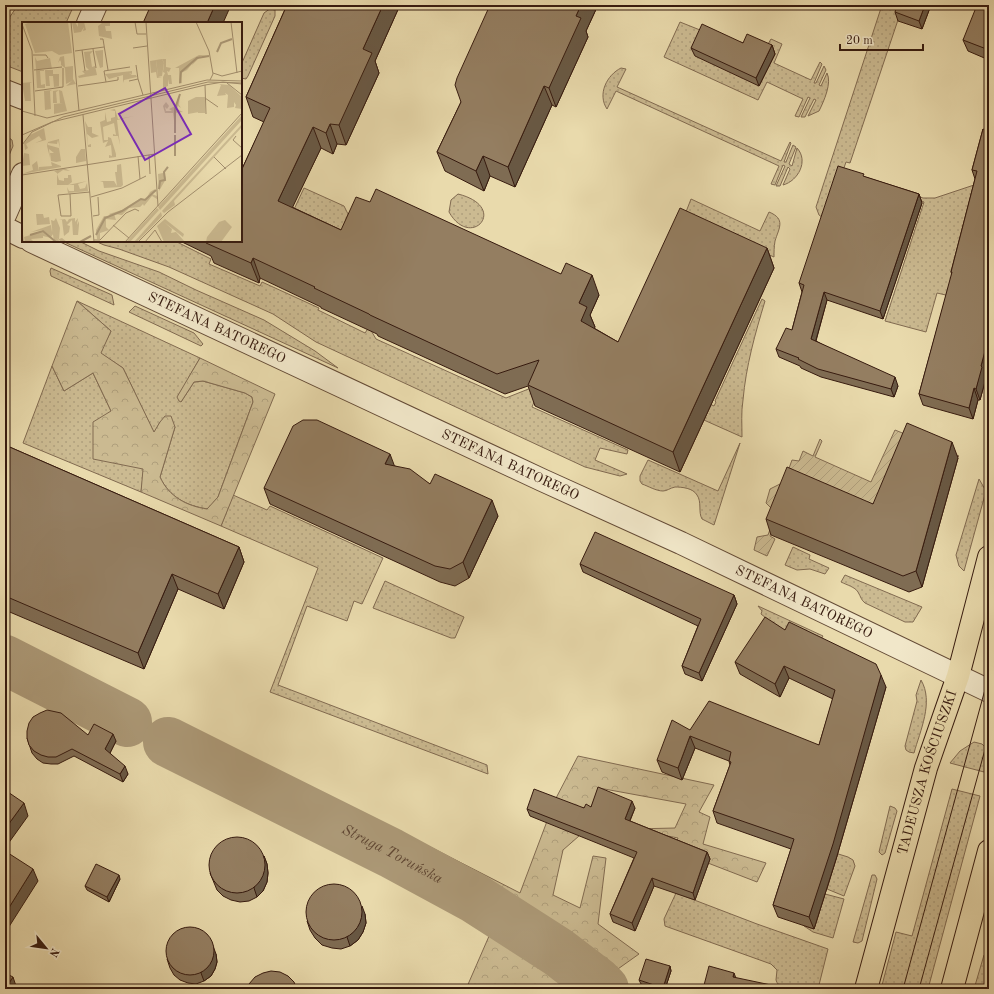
<svg xmlns="http://www.w3.org/2000/svg" width="994" height="994" font-family="'Old Standard TT',serif">
  <defs>
    <pattern id="grass-dots" width="8" height="8" patternUnits="userSpaceOnUse"><rect width="8" height="8" fill="#cbba91"/><path d="M2 2h.1M6 6h.1" fill="none" stroke="#af9f7c" stroke-width="1.8" stroke-linecap="round"/></pattern>
    <pattern id="forest-crowns" width="20" height="18" patternUnits="userSpaceOnUse"><rect width="20" height="18" fill="#cbba91"/><path d="M2 6a3 3 0 1 1 6 0M12 15a3 3 0 1 1 6 0" fill="none" stroke="#af9f7c"/></pattern>
    <pattern id="garden-furrows" width="10" height="10" patternUnits="userSpaceOnUse"><rect width="10" height="10" fill="#cbba91"/><path d="M-1 1l2-2M0 10L10 0M9 11l2-2" fill="none" stroke="#af9f7c"/></pattern>
  </defs>
  <rect width="100%" height="100%" fill="#e9daac"/>
  <filter id="stains"><feTurbulence type="fractalNoise" baseFrequency=".005" numOctaves="4"/><feColorMatrix values="0 0 0 0 .2 0 0 0 0 .09 0 0 0 0 .02 0 0 0 .5 -.17"/></filter>
  <radialGradient id="worn" r=".72"><stop offset=".6" stop-color="#630" stop-opacity="0"/><stop offset="1" stop-color="#630" stop-opacity=".3"/></radialGradient>
  <!-- grass -->
  <g fill="url(#grass-dots)" stroke="#816a50">
    <polygon points="18,5 74,5 66,23 23,23 23,72 5,65 5,24"/>
    <polygon points="882,5 903,5 850,163 846,162 826,220 819,215 816,207"/>
    <polygon points="271,8 275,9 275,16 248,76 246,79 241,78 241,65 264,13"/>
    <path d="M680 22 705 32 765 49 771 39 782 44 774 63 811 80 820 62 822 64 814 83H816L824 66 826 70 819 85 821 86 827 73C832 83 824 101 819 111L808 116 816 100 814 99 805 117H801L810 98 808 97 799 117 795 116 803 99 767 82 758 100 664 57Z"/>
    <path d="M621 68 626 69 617 87 781 161 790 142 791 143 784 162H786L793 145 796 147 789 164 792 166 797 148C809 161 798 181 783 185L790 169 788 167 780 186H776L785 166 783 165 775 185 771 184 779 166 616 91 607 109C597 94 607 75 621 68Z"/>
    <polygon points="5,135 12,140 13,146 5,165"/>
    <polygon points="983,182 950,296 937,293 926,332 885,321 924,202 908,196 909,193 923,198 935,198"/>
    <polygon points="304,188 344,206 348,214 337,243 283,233"/>
    <path d="M458 194C510 207 471 251 449 212L451 200Z"/>
    <path d="M691 199 760 231 769 212C786 219 779 228 775 241 774 247 774 252 774 257L684 217Z"/>
    <polygon points="62,241 79,241 99,251 159,272 196,290 264,320 315,351 338,368"/>
    <polygon points="95,241 175,241 211,259 209,264 260,286 262,282 319,308 318,310 365,333 369,327 376,339 506,398 536,386 540,388 532,407 628,450 627,454 600,448 595,460 627,474 620,476 585,467 316,342 273,314 169,267 119,249 104,245"/>
    <polygon points="51,268 112,295 114,305 51,276 50,271"/>
    <path d="M762 299 765 301C755 334 746 366 743 400 741 412 742 425 742 437L650 396 657 380 714 406 716 402 715 401Z"/>
    <path d="M77 301 200 358 189 377 181 402 194 382 203 381 245 393 252 397 253 402 218 497 208 509C187 506 169 497 160 477L175 427 160 422 154 433 123 368 100 353 111 331Z"/>
    <polygon points="135,306 194,333 203,344 201,346 129,312"/>
    <polygon points="52,366 64,391 93,373 111,411 144,469 141,492 23,443"/>
    <path d="M740 443 714 525 702 519C698 512 702 502 697 495 693 488 682 487 675 487 670 488 667 491 663 491 656 491 648 486 642 484L640 481V476L648 460 718 491Z"/>
    <polygon points="979,479 986,491 964,571 959,566 956,555"/>
    <polygon points="233,495 267,510 270,506 383,558 362,604 354,601 347,621 307,606 278,685 487,765 488,774 270,692 318,568 221,526"/>
    <polygon points="793,547 810,555 809,559 829,568 825,574 810,569 797,570 785,565"/>
    <path d="M845 575 922 607 913 622H905L865 603C861 600 861 597 858 592 855 587 847 585 841 582Z"/>
    <polygon points="385,581 464,617 455,638 451,638 373,608"/>
    <polygon points="758,606 823,636 818,644 790,637 761,614 762,611"/>
    <path d="M921 680C934 702 920 731 914 753L909 752 906 750 905 746 917 701 916 695Z"/>
    <polygon points="974,742 982,744 989,751 984,772 950,763 960,751"/>
    <polygon points="952,789 980,796 928,989 881,989 896,932 912,936"/>
    <polygon points="890,806 895,808 897,811 885,853 882,855 879,852"/>
    <polygon points="806,844 848,857 853,860 855,866 844,896 827,889 837,856"/>
    <polygon points="872,875 875,875 877,879 862,941 858,943 853,942"/>
    <path d="M676 893 757 924 828 949 818 989C807 989 779 993 776 980 776 977 777 973 777 970L771 964 665 926 664 919Z"/>
    <polygon points="825,894 844,899 833,938 813,932 804,926 814,929"/>
    <polygon points="984,955 989,955 989,970 984,989 974,989"/>
  </g>
  <!-- forest -->
  <g fill="url(#forest-crowns)" stroke="#816a50">
    <path d="M77 301 111 331 101 353 123 368 154 432 160 422 165 416H171L175 427 160 477C169 497 187 506 207 509L218 497 253 402 252 397 245 393 203 381 194 382 181 402 179 401 177 397 200 358 275 394 221 526 141 492 143 469 93 459V422L111 411 93 373 64 391 52 366Z"/>
    <polygon points="578,756 714,785 699,812 710,817 703,844 766,863 757,882 695,858 664,881 678,838 633,829 675,828 686,804 599,788 579,836 563,850 553,895 580,908 593,856 606,858 598,924 639,954 608,976 621,989 466,989 503,904 399,843 403,833 520,893 555,800"/>
  </g>
  <!-- garden -->
  <polygon fill="url(#garden-furrows)" stroke="#816a50" points="895,430 959,456 958,457 911,438 878,517 792,482 770,536 775,539 767,556 754,550 757,537 768,535 776,513 766,503 770,489 784,482 792,460 799,461 803,451 813,456 820,439 822,441 815,457 871,482"/>
  <g fill="none" stroke-linecap="round" stroke-linejoin="round">
    <!-- river -->
    <g stroke="#ac9977" stroke-width="50">
      <polyline points="5,660 127,722"/>
      <path id="s1" d="M168 742 391 853 474 898 558 952 596 981 604 989"/>
    </g>
    <defs>
      <g id="street">
        <polyline points="88,23 96,5"/>
        <polyline points="5,91 23,98"/>
        <polyline points="5,215 23,174"/>
        <polyline points="5,228 23,237"/>
        <path id="s2" d="M31 241 542 480 681 543 989 691"/>
      </g>
      <g id="primary">
        <path id="s3" d="M866 989 926 768 958 676 989 557"/>
        <polyline points="952,989 989,851"/>
      </g>
    </defs>
    <!-- street casing -->
    <use href="#street" stroke="#644b36" stroke-width="24"/>
    <!-- primary casing -->
    <use href="#primary" stroke="#371b0f" stroke-width="24"/>
    <!-- street -->
    <use href="#street" stroke="#f1e7c9" stroke-width="22"/>
    <!-- primary -->
    <use href="#primary" stroke="#e9daac" stroke-width="22"/>
    <!-- tram -->
    <g stroke="#371b0f" stroke-width="1">
      <polyline points="903,989 989,675"/>
      <polyline points="919,989 989,735"/>
    </g>
  </g>
  <!-- wall -->
  <g fill="#7f6c53" stroke="#371b0f">
    <polygon points="287,5 400,5 375,61 379,73 346,145 337,144 333,154 321,148 292,207 341,230 599,295 590,315 595,327 594,328 618,342 767,248 774,268 680,472 535,406 528,386 505,394 378,336 377,334 321,308 321,307 260,278 259,283 214,263 211,256 180,241 241,241 242,169 264,122 253,117 246,97"/>
    <polygon points="490,5 598,5 586,31 588,37 556,107 552,105 515,187 490,176 484,191 445,171 437,152 461,102"/>
    <polygon points="931,5 922,29 898,21 895,12"/>
    <polygon points="989,5 989,60 968,51 963,40"/>
    <polygon points="743,43 772,45 775,54 759,86 695,56 691,48"/>
    <polygon points="983,129 986,376 986,378 980,400 978,400 973,419 923,405 919,394 952,275 951,272 975,179 972,170"/>
    <polygon points="865,177 919,194 922,203 883,319 827,300 816,341 898,386 894,397 821,377 801,368 800,366 779,357 776,349 792,330 802,292 799,283"/>
    <polygon points="5,445 239,547 244,562 224,609 178,589 144,669 5,610"/>
    <polygon points="958,458 922,587 909,592 771,535 766,519 873,504"/>
    <polygon points="395,466 430,484 498,516 469,578 455,586 440,582 270,504 264,488"/>
    <polygon points="580,564 734,595 737,604 702,681 685,674 682,666 698,626 583,572"/>
    <polygon points="785,630 886,687 837,856 814,929 778,917 773,905 791,849 717,823 713,811 730,765 729,761 695,748 682,780 662,772 657,760 690,730 819,745 833,699 789,678 780,697 740,674 735,662"/>
    <polygon points="88,735 116,741 110,753 128,774 123,782 74,756 58,764 51,764 43,763 37,759 32,753 27,738"/>
    <polygon points="591,807 635,808 630,821 707,852 710,859 695,900 654,886 635,931 613,922 610,914 634,858 530,816 527,809 584,808"/>
    <polygon points="264,856 267,864 268,873 267,882 263,891 257,897 249,901 240,902 231,900 223,896 217,890 210,873"/>
    <polygon points="120,879 109,902 87,890 85,886"/>
    <polygon points="365,914 366,923 363,932 358,940 350,946 341,949 332,948 322,945 315,938 310,930 307,921"/>
    <polygon points="216,954 217,962 215,969 211,976 204,981 196,984 188,983 180,980 174,975 170,968 167,959"/>
    <polygon points="670,966 671,971 665,989 655,989 641,984 639,980"/>
  </g>
  <!-- shaded-wall -->
  <g fill="#685844" stroke="#371b0f">
    <polygon points="215,5 231,5 223,23 207,23"/>
    <polygon points="383,5 400,5 375,61 379,73 346,145 339,125 363,49"/>
    <polygon points="581,5 598,5 586,31 588,37 556,107 549,88 576,16"/>
    <polygon points="925,5 931,5 922,29 919,21"/>
    <polygon points="772,45 775,54 759,86 756,78"/>
    <polygon points="544,86 552,105 515,187 508,167"/>
    <polygon points="330,124 337,144 333,154 326,133"/>
    <polygon points="313,127 321,148 286,221 278,201"/>
    <polygon points="483,156 490,176 484,191 476,171"/>
    <polygon points="919,194 922,203 883,319 880,311"/>
    <polygon points="767,248 774,268 680,472 673,452"/>
    <polygon points="253,258 260,278 259,283 251,263"/>
    <polygon points="592,275 599,295 590,315 595,327 589,341 581,321 579,303"/>
    <polygon points="824,292 827,300 814,347 811,339"/>
    <polygon points="989,336 989,363 986,376 986,378 980,400 976,389 981,366"/>
    <polygon points="895,377 898,386 894,397 891,389"/>
    <polygon points="974,388 978,400 973,419 969,408"/>
    <polygon points="952,442 958,458 922,587 916,571"/>
    <polygon points="390,454 396,470 385,464"/>
    <polygon points="492,500 498,516 469,578 463,562"/>
    <polygon points="239,547 244,562 224,609 218,594"/>
    <polygon points="172,574 178,589 144,669 138,653"/>
    <polygon points="734,595 737,604 702,681 699,673"/>
    <polygon points="784,666 789,678 780,697 775,684"/>
    <polygon points="881,675 886,687 837,856 814,929 809,917"/>
    <polygon points="113,734 116,741 108,757 105,749"/>
    <polygon points="690,736 695,748 682,780 678,768"/>
    <polygon points="125,766 128,774 123,782 120,774"/>
    <polygon points="632,801 635,808 627,827 625,819"/>
    <polygon points="24,803 28,816 5,848 5,829"/>
    <polygon points="707,852 710,859 695,900 693,893"/>
    <polygon points="264,856 267,864 268,873 267,882 263,891 257,897 254,888"/>
    <polygon points="33,869 38,881 5,933 5,914"/>
    <polygon points="119,875 120,879 109,902 107,897"/>
    <polygon points="652,878 654,886 635,931 632,923"/>
    <polygon points="362,906 365,914 366,923 363,932 358,940 350,946 347,937"/>
    <polygon points="213,946 216,954 217,962 215,969 211,976 204,981 201,973"/>
    <polygon points="670,966 671,971 665,989 663,989 663,988"/>
    <polygon points="734,973 740,989 733,977"/>
    <polygon points="13,977 17,989 5,989"/>
  </g>
  <!-- building -->
  <g fill="#947e61" stroke="#371b0f">
    <polygon points="151,5 215,5 207,23 143,23"/>
    <polygon points="287,5 383,5 363,49 372,53 339,125 330,124 326,133 313,127 278,201 341,230 356,197 370,202 376,189 561,274 566,263 592,275 579,303 587,307 581,321 618,342 680,208 767,248 673,452 528,385 539,360 497,374 370,315 369,314 314,288 315,287 253,258 251,263 206,243 207,241 241,241 241,166 242,169 270,108 246,97"/>
    <polygon points="490,5 581,5 576,16 581,18 549,88 544,86 508,167 483,156 476,171 437,152 461,102 455,85 457,78"/>
    <polygon points="897,5 925,5 919,21 895,12"/>
    <polygon points="977,5 989,5 989,50 963,40"/>
    <polygon points="702,24 743,43 747,34 772,45 756,78 691,48"/>
    <polygon points="983,129 989,131 989,336 981,366 982,367 976,389 974,388 969,408 919,394 952,272 951,272 977,171 972,170"/>
    <polygon points="838,166 864,174 863,176 919,194 880,311 824,292 811,339 895,377 891,389 818,369 798,359 799,358 776,349 786,328 792,330 804,285 799,283"/>
    <polygon points="303,420 317,420 390,454 385,464 410,469 430,484 435,474 492,500 463,562 450,569 435,566 264,488 293,426"/>
    <polygon points="907,423 952,442 916,571 903,576 766,519 787,467 873,504"/>
    <polygon points="5,445 239,547 218,594 172,574 138,653 5,596"/>
    <polygon points="595,532 734,595 699,673 682,666 701,619 580,564"/>
    <polygon points="765,617 785,630 789,622 876,664 881,675 833,844 809,917 773,905 794,839 713,811 731,762 729,761 731,752 690,736 678,768 657,760 672,720 690,730 709,701 819,745 835,690 784,666 775,684 735,662"/>
    <polygon points="47,710 61,713 88,735 94,724 113,734 105,749 125,766 120,774 72,749 56,757 48,757 41,755 34,751 29,745 27,738 27,731 29,723 33,717 40,713"/>
    <polygon points="598,787 632,801 625,819 707,852 693,893 652,878 632,923 610,914 637,852 527,809 534,789 584,808 586,804 591,807"/>
    <polygon points="5,790 24,803 5,829"/>
    <circle cx="237" cy="865" r="28"/>
    <polygon points="5,851 33,869 5,914"/>
    <polygon points="96,864 119,875 107,897 85,886"/>
    <circle cx="334" cy="912" r="28"/>
    <circle cx="190" cy="951" r="24"/>
    <polygon points="646,959 670,966 663,988 639,980"/>
    <polygon points="709,966 734,973 733,977 790,989 703,989"/>
    <polygon points="271,971 280,972 288,976 294,982 297,989 248,989 249,984 255,977 263,973"/>
    <polygon points="5,973 13,977 5,989"/>
  </g>
  <g text-anchor="middle" dominant-baseline="central" stroke-width="3" stroke-linejoin="round" paint-order="stroke">
    <!-- street labels -->
    <g font-size="14" fill="#371b0f" stroke="#f1e7c9">
      <text stroke="none"><textPath href="#s2" startOffset="205">STEFANA BATOREGO</textPath></text>
      <text stroke="none"><textPath href="#s2" startOffset="529">STEFANA BATOREGO</textPath></text>
      <text stroke="none"><textPath href="#s2" startOffset="853">STEFANA BATOREGO</textPath></text>
      <text stroke="none"><textPath href="#s3" startOffset="225">TADEUSZA KOŚCIUSZKI</textPath></text>
    </g>
    <!-- water labels -->
    <g font-size="15" font-style="italic" fill="#604733" stroke="#f1e7c9">
      <text stroke="none"><textPath href="#s1" startOffset="251">Struga Toruńska</textPath></text>
    </g>
  </g>
  <!-- overview -->
  <g transform="translate(22 22)">
    <rect width="220" height="220" fill="#e9daac"/>
    <path d="M50 0H53L56 5V0H62L64 8 61 9 62 5 59 10 52 11ZM74 0H88V4H83L84 9H89L90 17 77 14 76 4 80 1ZM81 28V45L78 46 73 29ZM71 29 68 32 70 45 73 44 75 53 57 56 56 54 63 52 60 49 67 48 64 45 62 30ZM177 33H187L179 34 170 43 172 38 163 46H153ZM42 34 43 45 51 44V57L54 62 44 64 50 59 44 62 43 46 39 43 36 45 39 43V40L38 38 36 41 38 35ZM13 35 15 39 28 36 30 47H14ZM140 37 142 41 140 54H136L134 38ZM14 48H22V49H18L19 63 23 62V66H15ZM23 48H31V52H37V64H41L32 65 31 54H27L28 64H24ZM110 49V52L107 51 110 53H114L115 55 102 58 101 61V53L87 57 83 52ZM10 60 8 61 9 79H3L0 61ZM197 62 207 63 219 74 220 87 213 86 214 83 212 80V85L205 86 206 73 203 71 204 73 195 74 199 63ZM30 68 28 69 29 87 23 88 22 69H19ZM37 68 40 69 45 89 32 92V82L41 81H38L37 68 34 70 35 81H31V69ZM174 75H183V91H176ZM93 87 96 97 112 94 95 98 98 123 96 114H91V112L94 113 92 101 81 105 82 118H86V115L89 116 94 132V135L87 136V133L90 134 89 123 83 125 86 119 81 121 78 100 83 98V90L85 100 89 99V96L93 95V89L88 88ZM220 93V98L138 188 136 185ZM63 99 66 105H70V111L77 114 70 116 65 112 66 123 69 122V125H66ZM220 102 219 106 152 179 153 183 142 191 140 189ZM22 106 24 118 13 121 20 118 17 114 4 122 6 126 3 128 2 121 8 113ZM36 118 35 122 26 121V123L37 126 39 139 34 140 29 139 28 131H32L27 127 28 136 25 124 26 120 37 117 38 127ZM59 127H63L64 139 54 141V135ZM15 139 17 149V145L30 144 29 140 39 144V145L0 152 11 148 10 143ZM42 146 48 149 41 148 35 152 37 158 42 159V156H46V153H49L50 160 46 163 65 159 56 162 58 167 63 166 65 161 66 169 46 171 45 165 47 169H52V163H35V151L32 149ZM135 186 137 188 108 220H104ZM139 190 140 194 115 220H112ZM53 196V200L56 196 55 203 57 199V203L56 213H51L50 198 45 203 48 204 47 210 42 214 40 198H37L43 197 45 200 47 197ZM143 197 162 212 161 215 142 200 150 207 149 211 154 210 163 220H142L135 204ZM29 203 30 210 31 205 33 209 29 215 21 208 9 210ZM21 209 29 216 21 214V216L9 217 12 220 16 219 13 220H3L2 215Z" fill="#cbba91"/>
    <path d="M140 37H144V45L149 46 147 50 145 49 146 53H149L150 62H147L146 57V64L141 66V55L143 51 141 50 142 41ZM174 37 165 48 159 51 160 61 157 62V45H164ZM134 38 136 54 140 55 135 56 134 50 129 51 128 39ZM158 72 157 83 159 86 156 84 155 87 161 90 152 91 151 98V91H143L141 84 144 80 147 84 145 87 143 85 144 89H150L147 87 153 84ZM174 75 178 79 177 90 166 92V79ZM145 144 146 145 142 150 144 157 137 169 136 152 141 151ZM133 167 130 172 135 174V177L130 174 122 184 121 182 118 185 107 186 100 193 92 192 94 198 84 197V205L87 208 78 211V217H75L74 208 82 194H89L87 192 100 188 119 176 123 179 128 170ZM34 196 38 206 37 217 40 216 45 220H39L35 216 38 220H32L29 198 32 199Z" fill="#cbba91"/>
    <path d="M9 0H46L50 31 37 33 30 29 13 31 3 2ZM99 142 101 163 99 165 82 166 81 160 78 159H92L95 164 93 150H95V143ZM14 192H21L22 196 27 195 28 202 15 203ZM203 198 210 205 199 220H184L185 215 197 200Z" fill="#cbba91"/>
    <path d="M2 131 7 132 8 143 0 144Z" fill="#cbba91"/>
    <path fill="none" stroke="#ac9977" stroke-width="2" d="M195 30 199 21 210 17M158 61 159 50 175 36 187 34M153 111V87L158 72M153 134V113M137 167 138 159 143 158 142 150 146 145M8 213 21 209 34 220M74 213 83 196 100 189 119 177 123 178 134 168M58 220 69 214"/>
    <path fill="none" stroke="#a28e6d" stroke-width="1" d="M49 0 57 89M113 0 115 12H124M124 0 136 184M174 0 187 29 191 52 188 58M209 0 215 51M0 2 10 29 13 94M78 17H81L86 48M111 26 125 24M71 27 74 46M60 28 63 49M53 29 82 25M11 33H24L26 36M114 43 116 57M12 48 40 45M191 51 200 54 220 49M107 59 116 57 121 73M84 60 96 58V55M205 61 220 73M183 63 184 92M56 64 84 60 82 49 108 45M13 69 41 65V46M183 76 196 85M0 89 25 96 185 58 220 59M61 93 72 220M0 113 30 100 183 63 201 60 220 62M214 114 211 118 220 126M0 123 10 110 41 95 186 60 220 61M127 133 128 152M116 134 118 157M192 135 204 147M0 153 133 132M48 172 49 194H39L36 173 68 170M69 175 100 166 124 154M71 194 77 193 76 175M91 203 107 216M0 205 1 220M72 218H78L104 191 113 187 117 189M103 220 220 91M116 220 146 190 220 133M123 220 133 208 140 220"/>
    <path fill="#7b2cbf" fill-opacity="0.15" stroke="#7b2cbf" stroke-width="2" d="M143 66 169 112 123 138 97 92Z"/>
    <rect width="220" height="220" fill="none" stroke="#371b0f" stroke-width="2"/>
  </g>
  <!-- margin -->
  <rect width="994" height="994" fill="none" stroke="#e9daac" stroke-width="20"/>
  <rect x="6" y="6" width="982" height="982" fill="none" stroke="#371b0f" stroke-width="2"/>
  <rect x="10" y="10" width="974" height="974" fill="none" stroke="#371b0f"/>
  <!-- north arrow -->
  <g transform="translate(46 948) rotate(119)" stroke="#f1e7c9" stroke-width="3" paint-order="stroke">
  <path d="M0-3L7 15L0 10L-7 15Z" fill="#371b0f"/>
  <text y="-6" font-size="11" font-weight="bold" text-anchor="middle" fill="#371b0f">N</text>
  </g>
  <!-- scale -->
  <path d="M840 44v6h83v-6" fill="none" stroke="#371b0f" stroke-width="2"/>
  <text x="846" y="44" font-size="12" fill="#371b0f" stroke="#f1e7c9" stroke-width="3" paint-order="stroke">20 m</text>
  <rect width="100%" height="100%" filter="url(#stains)"/>
  <rect width="100%" height="100%" fill="url(#worn)"/>
</svg>
